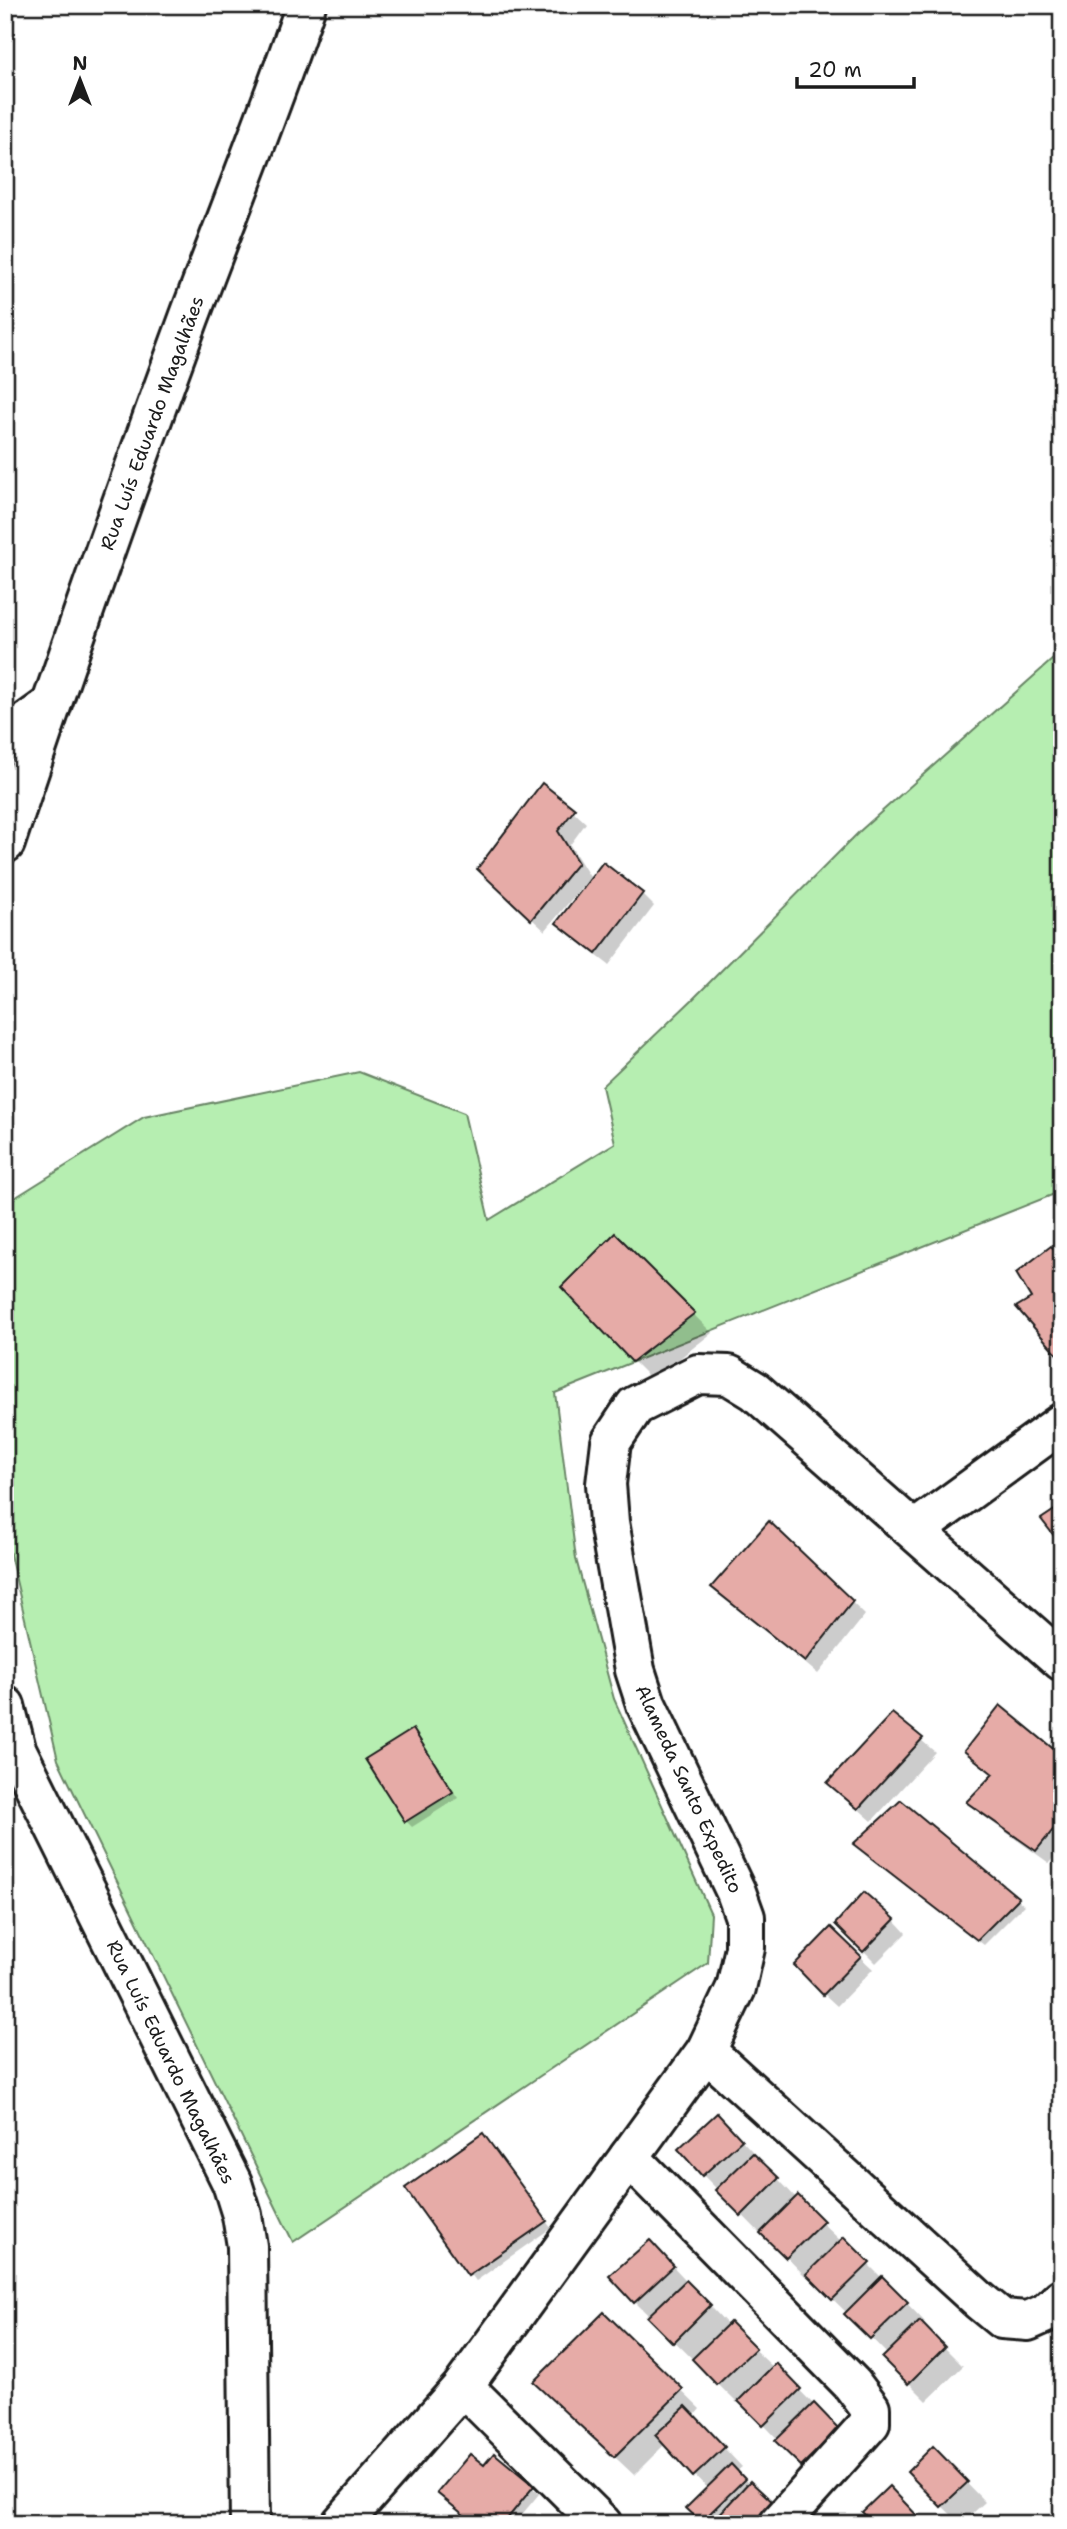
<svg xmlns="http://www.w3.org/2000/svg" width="1067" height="2529" font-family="'Shantell Sans',sans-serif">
  <rect width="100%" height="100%" fill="#fff"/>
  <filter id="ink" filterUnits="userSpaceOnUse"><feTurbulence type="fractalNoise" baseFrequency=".0143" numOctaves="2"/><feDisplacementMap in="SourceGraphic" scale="14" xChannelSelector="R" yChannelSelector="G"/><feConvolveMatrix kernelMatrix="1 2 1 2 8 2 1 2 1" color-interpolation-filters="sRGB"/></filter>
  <g filter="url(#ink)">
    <!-- green -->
    <polygon fill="#b6eeb1" stroke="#698566" stroke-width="2" points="1062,651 1062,1191 555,1393 576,1559 614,1699 711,1914 708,1963 293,2242 58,1760 5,1533 5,1204 144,1117 359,1072 464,1113 489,1220 615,1143 602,1086 692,1000 860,831"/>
    <!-- shadow -->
    <g fill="#0003">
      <polygon points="573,811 586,823 570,845 590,877 545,931 492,882"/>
      <polygon points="642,894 654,906 609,965 571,936 558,923"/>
      <polygon points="615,1235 712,1333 652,1380 633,1361"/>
      <polygon points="769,1523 865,1615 818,1674 713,1587"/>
      <polygon points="893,1716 935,1752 872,1821 829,1783"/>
      <polygon points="413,1732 458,1798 412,1827 406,1821"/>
      <polygon points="966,1751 1062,1758 1062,1847 1049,1863 981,1814 969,1802 995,1776"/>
      <polygon points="901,1803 1024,1905 984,1945 861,1850"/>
      <polygon points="894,1920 906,1933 876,1963 837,1924"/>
      <polygon points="860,1957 873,1969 837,2006 824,1994"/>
      <polygon points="736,2134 797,2199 842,2242 844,2240 887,2283 925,2322 922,2325 963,2366 927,2401 884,2358 888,2355 847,2313 807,2274 805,2276 762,2232 760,2233 703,2175"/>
      <polygon points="489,2141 551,2228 476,2281 407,2188"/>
      <polygon points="668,2261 729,2326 774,2368 776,2366 857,2449 821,2484 740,2400 737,2403 635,2302"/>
      <polygon points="604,2315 700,2409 694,2416 742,2467 736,2472 793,2524 704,2524 689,2508 708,2489 665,2444 634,2475 554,2400"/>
      <polygon points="933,2449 985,2502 961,2524 942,2506"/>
      <polygon points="494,2455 539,2494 514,2524 476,2524"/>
    </g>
    <!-- building -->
    <g fill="#e6aba7" stroke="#1c1c1c" stroke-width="2">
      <polygon points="542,783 575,809 558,831 578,863 531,920 477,869"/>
      <polygon points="603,862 643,893 596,954 556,923"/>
      <polygon points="615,1233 695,1313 632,1362 561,1287"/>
      <polygon points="1051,1246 1062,1257 1062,1360 1016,1307 1031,1298 1016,1273"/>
      <polygon points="1062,1505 1062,1546 1041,1519"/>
      <polygon points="769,1521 853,1601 805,1662 711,1587"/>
      <polygon points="1000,1705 1062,1756 1062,1819 1036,1851 966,1802 993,1774 964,1751"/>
      <polygon points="892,1713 923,1738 858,1809 827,1783"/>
      <polygon points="413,1729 453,1792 405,1822 365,1759"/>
      <polygon points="901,1800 1019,1898 977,1940 853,1844"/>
      <polygon points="864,1892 895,1919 863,1952 835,1924"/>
      <polygon points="831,1927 861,1956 823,1995 794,1965"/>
      <polygon points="717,2113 742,2140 702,2176 678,2149"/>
      <polygon points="483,2133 547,2221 468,2276 405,2188"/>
      <polygon points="753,2153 779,2178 741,2216 715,2190"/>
      <polygon points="798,2195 824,2221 786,2258 760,2233"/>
      <polygon points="844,2237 870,2263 832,2300 806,2274"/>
      <polygon points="650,2240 674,2266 634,2303 609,2276"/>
      <polygon points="882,2276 908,2302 870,2339 844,2314"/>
      <polygon points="686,2280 711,2305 673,2343 647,2317"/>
      <polygon points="604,2312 683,2389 614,2457 533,2382"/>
      <polygon points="920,2321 945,2347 908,2384 882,2358"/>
      <polygon points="730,2322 756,2348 717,2385 692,2359"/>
      <polygon points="776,2363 801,2389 763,2426 738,2401"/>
      <polygon points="814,2403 839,2429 801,2466 775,2441"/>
      <polygon points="686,2406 725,2447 693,2477 655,2435"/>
      <polygon points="933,2446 968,2482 941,2507 907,2472"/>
      <polygon points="494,2453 534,2486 503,2524 475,2524 437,2493 470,2454 484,2465"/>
      <polygon points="731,2464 745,2479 701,2522 686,2508"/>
      <polygon points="750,2481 777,2506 758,2524 717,2524 714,2520"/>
      <polygon points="889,2486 923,2522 921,2524 874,2524 862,2512"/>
    </g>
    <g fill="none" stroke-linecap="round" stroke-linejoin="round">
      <defs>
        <g id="minor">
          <polyline points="5,738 51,705"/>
          <polyline points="915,1530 1062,1423"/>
          <polyline points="706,2051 980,2301 1002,2319 1028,2321 1046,2313 1062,2298"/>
          <polyline points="629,2157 852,2384 870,2408 870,2423 779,2524"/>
          <polyline points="463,2386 602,2524"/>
          <polyline points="341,2524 463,2386 706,2051 736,1988 745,1948 745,1917 736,1892 646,1704 635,1670 609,1522 606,1484 611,1442 635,1406 698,1374 729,1375 755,1391 1062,1661"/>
        </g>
        <g id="major">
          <path d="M5 843C63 667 125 492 189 318 228 214 270 111 306 5"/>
          <polyline points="5,1706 16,1749 232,2183 242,2215 247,2246 250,2524"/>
        </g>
      </defs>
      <!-- minor casing -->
      <use href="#minor" stroke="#1c1c1c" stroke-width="44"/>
      <!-- major casing -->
      <use href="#major" stroke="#1c1c1c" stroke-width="44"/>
      <!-- minor -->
      <use href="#minor" stroke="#fff" stroke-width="38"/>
      <!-- major -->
      <use href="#major" stroke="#fff" stroke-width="38"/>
    </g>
  </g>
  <g text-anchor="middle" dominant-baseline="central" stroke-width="5" stroke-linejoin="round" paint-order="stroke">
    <!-- street labels -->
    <g font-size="19" fill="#1c1c1c" stroke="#fff">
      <text transform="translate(152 423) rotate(-70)">Rua Luís Eduardo Magalhães</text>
      <text transform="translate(689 1789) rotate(65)">Alameda Santo Expedito</text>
      <text transform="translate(171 2062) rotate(64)">Rua Luís Eduardo Magalhães</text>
    </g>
  </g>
  <!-- margin -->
  <rect width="1067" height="2529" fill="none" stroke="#fff" stroke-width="28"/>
  <rect x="14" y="14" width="1039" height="2501" fill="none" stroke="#1c1c1c" stroke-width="2.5" filter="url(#ink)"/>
  <!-- north arrow -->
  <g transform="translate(80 80)" stroke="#ffffff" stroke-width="5" paint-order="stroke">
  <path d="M0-5L12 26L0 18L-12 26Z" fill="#1c1c1c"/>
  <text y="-10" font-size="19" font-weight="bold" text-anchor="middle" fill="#1c1c1c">N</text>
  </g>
  <!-- scale -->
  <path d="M797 77v10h117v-10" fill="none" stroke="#1c1c1c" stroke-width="3.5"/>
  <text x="808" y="77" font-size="21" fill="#1c1c1c" stroke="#ffffff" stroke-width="5" paint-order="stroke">20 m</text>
</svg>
